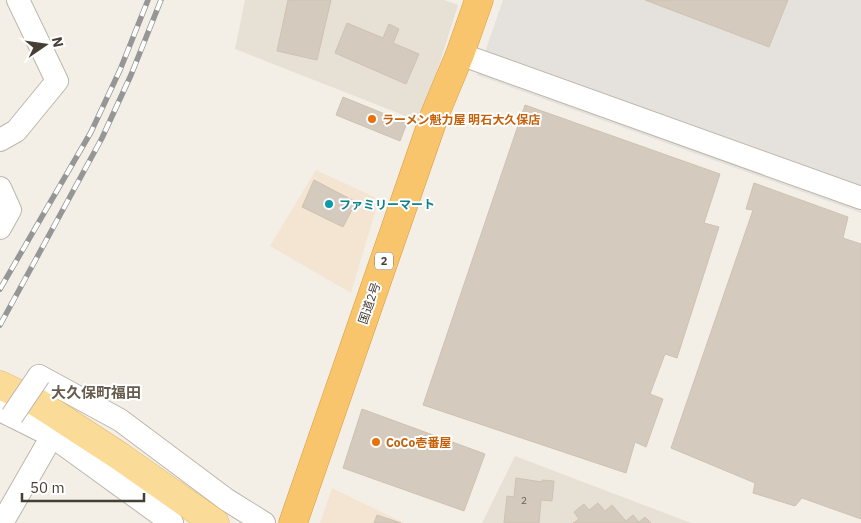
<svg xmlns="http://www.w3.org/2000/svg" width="861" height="523" font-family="'IBM Plex Sans','Noto Sans JP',sans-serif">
  <rect width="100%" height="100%" fill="#f3efe7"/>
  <!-- residential -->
  <g fill="#e7e0d5">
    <polygon points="245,0 444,0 458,5 421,122 235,49"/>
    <polygon points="515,456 691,523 482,523"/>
  </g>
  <!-- commercial -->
  <g fill="#f4e5d3">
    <polygon points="316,170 379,199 351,293 270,246"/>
    <polygon points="332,488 404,523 320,523"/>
  </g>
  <!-- industrial -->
  <polygon fill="#e5e1dc" points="503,0 861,0 861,213 477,75"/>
  <!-- building -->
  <g fill="#d4cabd" stroke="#cfc2b0">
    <polygon points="288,0 331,0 317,60 277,51"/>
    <polygon points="645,0 788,0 769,47"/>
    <polygon points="347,23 383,38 389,24 399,29 393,43 419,54 406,84 335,53"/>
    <polygon points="343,97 407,123 400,141 336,115"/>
    <polygon points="525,105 720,174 704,223 719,227 677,358 665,354 650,394 663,399 646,447 635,442 626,473 423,405"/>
    <polygon points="314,180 356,202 343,227 302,207"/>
    <polygon points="754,183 848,217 843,238 861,244 861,519 802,498 795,506 753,493 755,483 671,448 753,210 746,209"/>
    <polygon points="362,409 485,454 464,511 343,468"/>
    <polygon points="516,478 542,482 542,480 554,481 552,501 541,500 539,523 504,523 507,496 514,497"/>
    <polygon points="598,503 605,511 612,505 626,521 633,515 639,522 645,517 651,523 573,523 579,519 574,512 584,504 589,510"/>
    <polygon points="377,515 401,523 374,523"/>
  </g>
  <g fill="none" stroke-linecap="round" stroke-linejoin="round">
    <defs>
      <g id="minor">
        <polyline points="460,54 861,198"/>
        <polyline points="0,140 16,131 57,81 18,0"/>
        <polyline points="0,188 10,210 0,228"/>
        <polyline points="39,376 120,420 227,500 264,523"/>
        <polyline points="0,410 52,436 172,523"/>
        <polyline points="2,523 52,436"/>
      </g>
      <polyline id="major" points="0,385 38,403 121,457 215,523"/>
      <polyline id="highway" points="293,523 435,114 460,54 479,0"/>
    </defs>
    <!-- minor casing -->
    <use href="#minor" stroke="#beb6aa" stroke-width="24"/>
    <!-- major casing -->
    <use href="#major" stroke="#e0b768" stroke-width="29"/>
    <!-- highway casing -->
    <use href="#highway" stroke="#d8993c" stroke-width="29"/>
    <!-- minor -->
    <use href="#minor" stroke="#fff" stroke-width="22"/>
    <!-- major -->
    <use href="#major" stroke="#fbdb98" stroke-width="28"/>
    <!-- highway -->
    <use href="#highway" stroke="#f9c56c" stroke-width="28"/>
    <defs>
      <g id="rail">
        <polyline points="0,289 91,132 120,70 148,0"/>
        <polyline points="0,325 102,138 131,75 161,0"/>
      </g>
    </defs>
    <!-- rail casing -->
    <use href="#rail" stroke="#969696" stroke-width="5.5"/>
    <!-- rail -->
    <use href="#rail" stroke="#fff" stroke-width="4" stroke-dasharray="11" stroke-linecap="butt"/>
    <defs>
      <polyline id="minor-bridge" points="12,416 39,376"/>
    </defs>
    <!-- minor-bridge casing -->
    <use href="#minor-bridge" stroke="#beb6aa" stroke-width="24" stroke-linecap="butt"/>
    <!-- minor-bridge -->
    <use href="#minor-bridge" stroke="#fff" stroke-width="22"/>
  </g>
  <!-- markers -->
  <g fill="#e8710a" stroke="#fff" stroke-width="2">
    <circle cx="372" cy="119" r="5"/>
    <circle cx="376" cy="442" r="5"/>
  </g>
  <circle fill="#0f9aa8" stroke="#fff" stroke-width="2" cx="329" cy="204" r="5"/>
  <g text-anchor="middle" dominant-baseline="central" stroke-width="4" stroke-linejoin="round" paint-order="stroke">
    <!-- number labels -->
    <g font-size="10" fill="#6a6258">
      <text x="524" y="500">2</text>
    </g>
    <!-- shield labels -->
    <rect fill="#fff" stroke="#7e7972" stroke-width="1" x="375" y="252.5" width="18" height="17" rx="4"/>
    <g font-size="11" font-weight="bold" fill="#463f36">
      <text x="384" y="261">2</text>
    </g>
    <!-- food labels -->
    <g font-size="12" font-weight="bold" fill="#c56008" stroke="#fff" text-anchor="start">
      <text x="382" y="119">ラーメン魁力屋 明石大久保店</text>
      <text x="386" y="442">CoCo壱番屋</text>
    </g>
    <!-- culture labels -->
    <g font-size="12" font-weight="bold" fill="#0d838f" stroke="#fff" text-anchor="start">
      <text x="339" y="204">ファミリーマート</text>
    </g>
    <!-- street labels -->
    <g font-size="12" fill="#463f36" stroke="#fff">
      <text transform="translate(369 303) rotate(-71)">国道2号</text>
    </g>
    <!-- quarter labels -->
    <g font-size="15" font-weight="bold" fill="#685c4e" stroke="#fff">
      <text x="96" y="392">大久保町福田</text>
    </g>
  </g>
  <!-- north arrow -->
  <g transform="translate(45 45) rotate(77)" stroke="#ffffff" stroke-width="4" paint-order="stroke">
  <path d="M0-4L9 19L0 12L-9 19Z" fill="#463f36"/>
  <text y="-8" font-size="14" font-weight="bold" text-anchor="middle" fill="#463f36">N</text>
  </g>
  <!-- scale -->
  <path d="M22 493v8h122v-8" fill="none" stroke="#463f36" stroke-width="2.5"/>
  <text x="30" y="493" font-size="15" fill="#463f36" stroke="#ffffff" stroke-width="4" paint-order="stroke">50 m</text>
</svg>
